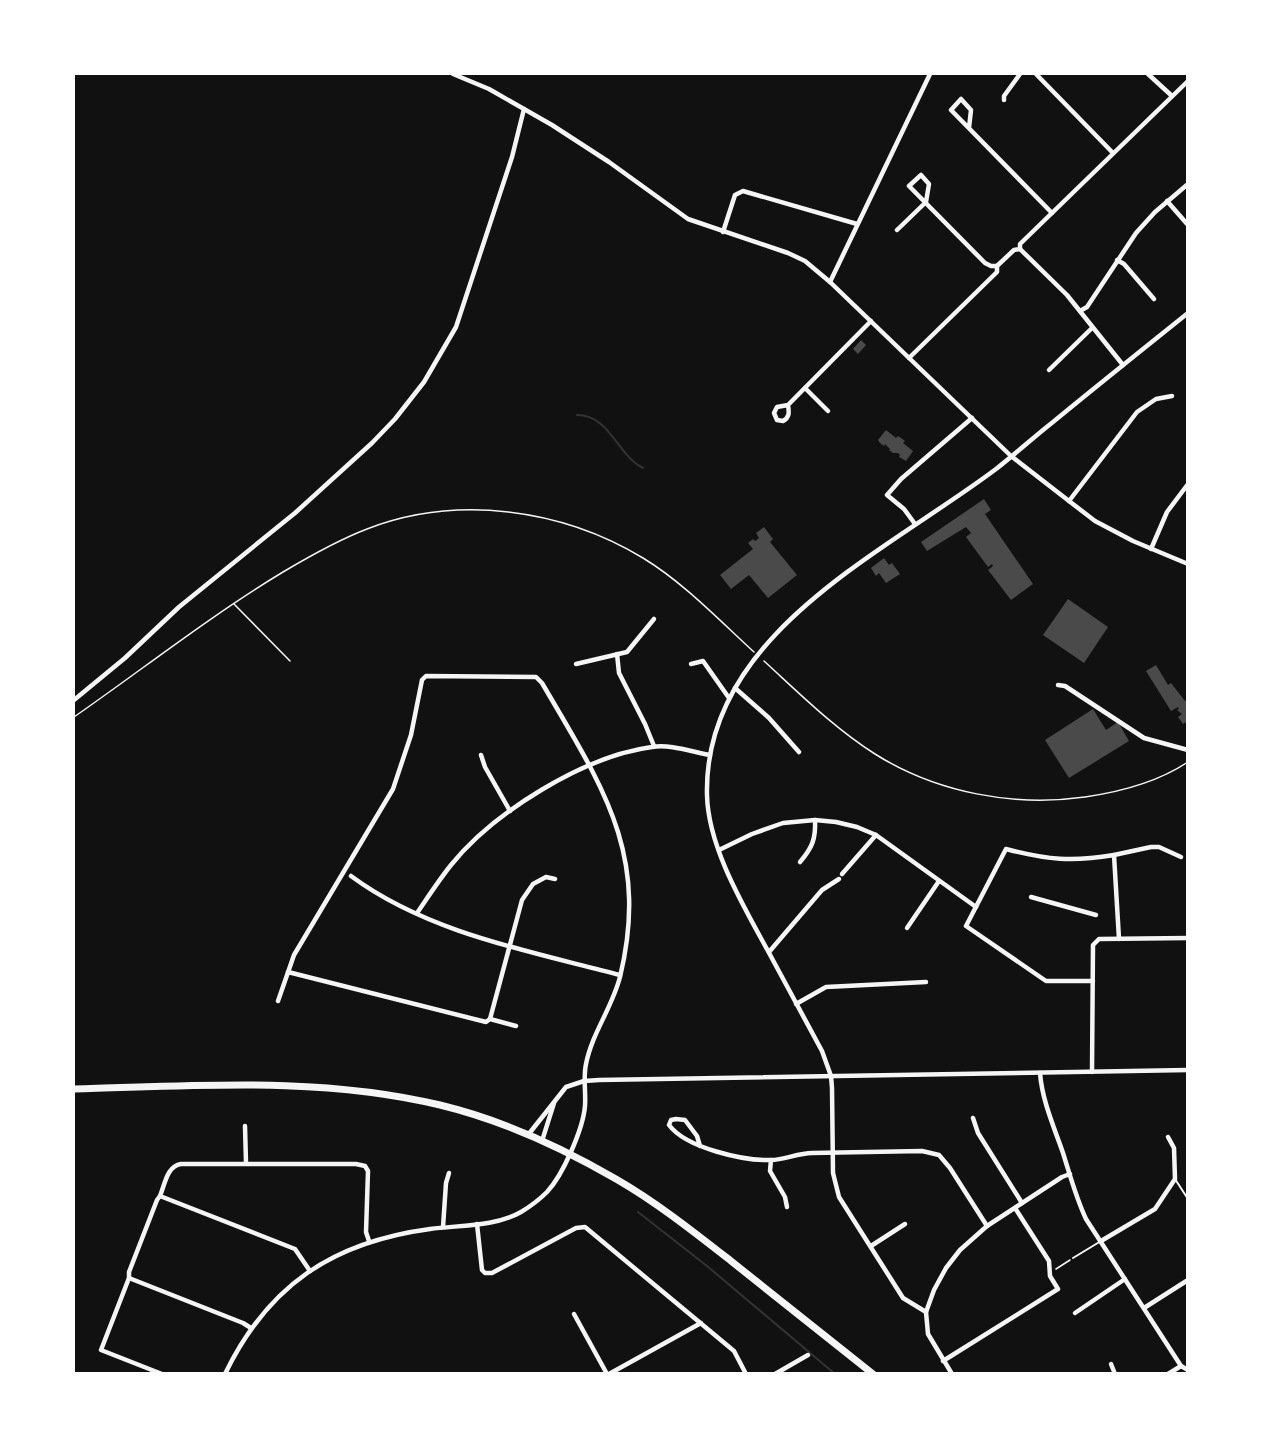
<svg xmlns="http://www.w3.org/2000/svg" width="1261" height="1447" font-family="'DM Sans',sans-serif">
  <rect width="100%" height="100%" fill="#111"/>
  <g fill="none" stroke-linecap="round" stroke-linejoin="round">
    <!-- stream -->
    <g stroke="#333" stroke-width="2">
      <path d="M577 415C610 415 617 455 643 468"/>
      <polyline points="638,1212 707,1266 835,1374"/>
    </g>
  </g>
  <!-- building -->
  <g fill="#4a4a4a">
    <polygon points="861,340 866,345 858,354 853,349"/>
    <polygon points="886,430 896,438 898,436 901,438 905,441 903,443 913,451 906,461 899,457 900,455 898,453 893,453 889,450 890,449 885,444 884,446 880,443 878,440"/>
    <polygon points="984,499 991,510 985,514 1033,584 1011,600 988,570 993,566 992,564 988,567 966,537 971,533 966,527 927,551 921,542"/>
    <polygon points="764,527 773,539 770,542 797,575 768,598 749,575 731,589 720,575 753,549 748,543 753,539 755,541 759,538 756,533"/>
    <polygon points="884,558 889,565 892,563 900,574 886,583 879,573 876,576 871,568"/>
    <polygon points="1068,599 1108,627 1084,663 1043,635"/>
    <polygon points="1156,665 1168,685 1171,683 1185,701 1188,699 1188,721 1183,724 1178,717 1182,714 1177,710 1179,709 1178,707 1171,711 1146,671"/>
    <polygon points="1093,709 1106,730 1118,722 1129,741 1069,778 1045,740"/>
  </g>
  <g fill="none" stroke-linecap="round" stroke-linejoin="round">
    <!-- path -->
    <g stroke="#f5f5f5" stroke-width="1.5">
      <polyline points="234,604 290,661"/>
      <path d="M764 661C799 693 834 728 875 754 937 793 1014 807 1085 797 1120 792 1158 782 1188 762"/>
      <path d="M74 717C143 669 210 616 283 572 310 556 338 540 367 529 457 494 562 509 643 558 684 583 718 619 754 652"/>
      <polyline points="1056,1269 1070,1260"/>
    </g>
    <!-- service -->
    <g stroke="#f5f5f5" stroke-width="2">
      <polyline points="1175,1179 1188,1199"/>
      <polyline points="1073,1258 1101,1241"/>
    </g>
    <!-- minor -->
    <g stroke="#f5f5f5" stroke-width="4.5">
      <polyline points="453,74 489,89 552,125 609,162 688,219 788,253 805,261 830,282 1011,456 1069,501 1095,521 1133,541 1188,564"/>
      <polyline points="1036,74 1113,153"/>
      <polyline points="1148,74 1172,96"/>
      <polyline points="1004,100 1004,96 1020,74"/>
      <polyline points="969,128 971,110 961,99 951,110 1052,213"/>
      <polyline points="1167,201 1188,225"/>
      <polyline points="897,230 926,202 929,184 921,175 909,186 985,263 991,266 997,266"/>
      <polyline points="723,232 735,195 743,191 857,224"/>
      <polyline points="1020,249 1067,295 1123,365"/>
      <polyline points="1117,260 1124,264 1154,299"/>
      <polyline points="830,282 930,74"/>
      <polyline points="1080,311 1087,307 1136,233 1155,212 1188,184"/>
      <polyline points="909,358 997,272 997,266 1014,250 1020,249 1020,244 1188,81"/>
      <polyline points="1049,370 1092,328"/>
      <polyline points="805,388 828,411"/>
      <path d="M788 405C789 412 790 417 783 421L777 420 774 413 777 407 788 405 871 321"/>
      <polyline points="1069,501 1137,412 1156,399 1172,396"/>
      <polyline points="915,524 904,509 887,495 901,479 972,418"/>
      <polyline points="1151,549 1167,512 1188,484"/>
      <polyline points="617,654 619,673 645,724 654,746"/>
      <polyline points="576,664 627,652 654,619"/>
      <polyline points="691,664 703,661 729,698"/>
      <polyline points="1058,685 1065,686 1144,738 1188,750"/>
      <polyline points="735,688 769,718 799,752"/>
      <polyline points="74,700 125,658 179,607 295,513 372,443 395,419 424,382 456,327 512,157 524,109"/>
      <polyline points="481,755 485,767 510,811"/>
      <polyline points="719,850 752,834 783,823 815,820 836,822 857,827 876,835 976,907"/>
      <polyline points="1114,855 1151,847 1159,847 1181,857"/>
      <path d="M800 862C812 848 816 839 815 820"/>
      <polyline points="842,874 876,835"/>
      <path d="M351 876C428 933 529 951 620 975"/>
      <polyline points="1031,897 1096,915"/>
      <path d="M417 913C428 897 439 880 451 865 494 812 584 756 652 747 671 744 692 752 710 755"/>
      <polyline points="907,928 939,881"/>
      <polyline points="769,952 822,890 839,879"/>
      <polyline points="288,972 486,1022 490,1019 516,1026"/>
      <path d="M1093 981H1046L966 926 1006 849C1048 860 1072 862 1114 855L1119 939"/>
      <polyline points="796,1004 826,987 926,982"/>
      <polyline points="490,1019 522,900 533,884 546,877 555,879"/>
      <polyline points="1092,1072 1093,945 1099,939 1188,938"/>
      <path d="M1040 1073C1042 1100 1054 1127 1063 1153 1070 1175 1076 1198 1086 1219L1181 1366 1188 1370"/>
      <polyline points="973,1118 978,1133 1022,1203"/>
      <polyline points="245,1126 246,1163"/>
      <polyline points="528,1135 566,1087 584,1081 599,1080 1188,1070"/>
      <polyline points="542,1141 554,1103"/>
      <path d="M700 1146 697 1136 685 1120 676 1119 671 1120 669 1125C686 1148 744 1161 771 1160 784 1160 798 1153 812 1153 848 1152 885 1152 922 1151L939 1155 950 1168 987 1226"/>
      <polyline points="771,1160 770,1171 785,1197 787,1207"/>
      <polyline points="160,1196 157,1200 129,1272 129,1278 101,1350 162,1374"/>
      <polyline points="477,1224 482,1270 485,1273 492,1273 576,1228 585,1227 734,1351 746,1374"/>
      <polyline points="443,1227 446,1183 449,1173"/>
      <polyline points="1101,1241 1155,1209 1175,1179 1174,1148 1168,1137"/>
      <polyline points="871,1246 905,1224"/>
      <path d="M310 1271 295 1249 160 1196C165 1184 167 1166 181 1164H356L365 1166 368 1171 366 1232 369 1241"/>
      <polyline points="129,1278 243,1323 251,1328"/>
      <polyline points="1144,1308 1188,1280"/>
      <path d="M926 1312 903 1298 839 1197 833 1173 832 1088 831 1076 822 1051C804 1018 786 984 768 951 744 907 708 847 707 795 703 634 886 552 996 469 1015 454 1034 437 1053 422 1098 385 1143 349 1188 313"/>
      <polyline points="1075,1313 1125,1279"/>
      <polyline points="574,1314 607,1374"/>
      <polyline points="943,1361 1058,1289 1050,1276 1049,1261 1015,1208"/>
      <polyline points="1111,1364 1115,1374"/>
      <path d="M225 1374C268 1285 333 1242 430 1229 459 1225 495 1227 521 1212 531 1206 540 1199 547 1192 563 1175 583 1129 585 1106 586 1092 583 1078 586 1064 592 1033 612 1008 620 977 650 853 602 786 542 683L536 677 426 676 422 680 411 735 393 789 294 955 278 1001"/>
      <polyline points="609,1374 701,1323"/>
      <polyline points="775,1374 808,1355"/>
      <polyline points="952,1374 928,1334 926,1312 934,1290 946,1268 960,1250 987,1226 1062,1177 1070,1174"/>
      <polyline points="1168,1374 1181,1366"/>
    </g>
    <!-- primary -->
    <path stroke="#f5f5f5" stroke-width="7" d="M74 1089C196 1086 320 1076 440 1105 502 1120 561 1147 616 1179 656 1202 694 1232 731 1261 778 1298 825 1336 873 1374"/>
  </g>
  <!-- border -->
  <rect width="1261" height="1447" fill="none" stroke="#ffffff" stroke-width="150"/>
</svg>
